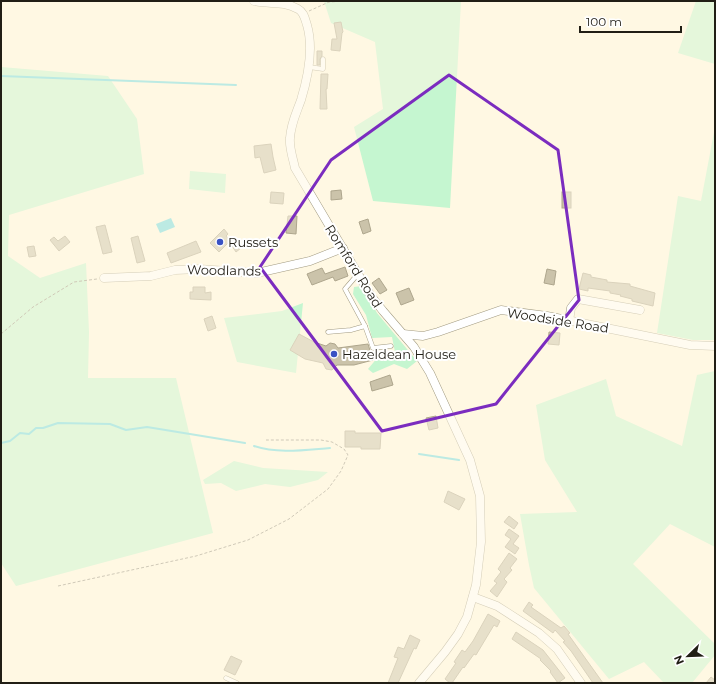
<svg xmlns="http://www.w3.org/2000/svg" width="716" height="684" font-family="Montserrat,sans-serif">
  <rect width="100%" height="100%" fill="#fff8e3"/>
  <!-- green -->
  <g fill="#c5f6d0">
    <polygon points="324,1 461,1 450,208 373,201 354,127 383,109 375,42 331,23"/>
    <polygon points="696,1 715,1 715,64 678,53"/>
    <polygon points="1,67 108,76 137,119 144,174 9,215 8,256 40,278 86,263 89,332 88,378 176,378 213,533 16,586 1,563"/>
    <polygon points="715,127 715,340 693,340 657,333 678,196 701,201"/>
    <polygon points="190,171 226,174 225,193 189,189"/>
    <polygon points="362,286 377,313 417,361 407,369 394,364 373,373 368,369 378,357 395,352 392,337 372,338 366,315 353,294 354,287"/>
    <polygon points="303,303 296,373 237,362 224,318 282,311"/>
    <polygon points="715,371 715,547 670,524 633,564 715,644 715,655 692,683 664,683 644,662 609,679 534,588 529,565 520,514 577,512 545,460 536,405 606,379 616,416 682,446 697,375"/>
    <polygon points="234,461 263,468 328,472 318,480 290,487 265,484 236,491 221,483 205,484 203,480"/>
  </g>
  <!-- water -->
  <polygon fill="#6bdae2" points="171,218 175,227 160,233 156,224"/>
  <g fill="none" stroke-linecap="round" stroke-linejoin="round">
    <!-- stream -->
    <g stroke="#6bdae2" stroke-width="2">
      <polyline points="1,76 236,85"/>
      <polyline points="1,443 10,441 20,433 29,434 36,428 43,428 58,423 110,424 126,430 147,427 245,443"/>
      <path d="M254 446C278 454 304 450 330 448"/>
      <polyline points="419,454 459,460"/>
    </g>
  </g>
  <!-- building -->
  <g fill="#cbc3aa" stroke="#aea68d">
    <polygon points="341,22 343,32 342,33 340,51 331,50 332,39 337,39 334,23"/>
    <polygon points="317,51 322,51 322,56 320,59 320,65 317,65"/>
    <polygon points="321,74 328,74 327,89 326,89 327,109 320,109"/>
    <polygon points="271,144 273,157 276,170 264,173 260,157 255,158 254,146"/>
    <polygon points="341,190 342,199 331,200 331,191"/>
    <polygon points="271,192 284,193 283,204 270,203"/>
    <rect x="562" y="192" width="9" height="16"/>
    <polygon points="288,216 297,216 296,234 286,233"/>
    <polygon points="368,219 371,231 363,234 359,222"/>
    <polygon points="105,225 112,252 103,254 96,227"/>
    <polygon points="224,229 228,234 226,236 230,241 219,252 210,243"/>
    <polygon points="65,236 70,242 59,251 50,240 54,237 58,241"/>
    <polygon points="138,236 145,261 137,263 131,238"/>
    <polygon points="196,241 201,252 171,263 167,253"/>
    <polygon points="237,242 241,248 236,252 232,246"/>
    <polygon points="34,246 36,256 29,257 27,247"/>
    <polygon points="345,267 348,276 335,281 333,277 312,285 307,274 322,268 325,274"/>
    <polygon points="547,269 556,271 554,285 544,283"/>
    <polygon points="583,273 591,275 591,277 607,280 607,282 630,284 630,286 655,293 653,306 632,301 632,299 620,296 621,295 610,293 610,291 588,288 588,291 579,289"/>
    <polygon points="379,278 387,290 380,294 372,283"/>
    <polygon points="193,287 205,287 205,293 211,292 211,300 190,299 190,292 193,292"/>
    <polygon points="409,288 414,300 401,305 396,293"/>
    <polygon points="212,316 216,328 208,331 204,319"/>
    <polygon points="549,332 560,333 559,345 548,344"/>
    <polygon points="299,334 314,342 326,346 330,343 335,344 338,348 368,344 373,360 354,365 337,365 332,370 326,369 323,363 305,359 290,350"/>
    <polygon points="390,375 393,385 372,391 370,382"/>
    <polygon points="436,416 438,428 429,430 426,418"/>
    <polygon points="345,431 355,431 355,433 381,433 380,449 361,449 361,447 345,447"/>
    <polygon points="448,491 465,499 459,510 444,502"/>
    <polygon points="509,516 518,523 514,529 504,522"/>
    <polygon points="509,529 519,536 513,544 519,548 515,554 505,547 511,539 505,535"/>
    <polygon points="509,553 517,559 510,568 512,570 504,579 507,582 497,597 490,591 497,583 494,581 501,572 498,569"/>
    <polygon points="529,602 533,605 531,607 561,628 564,626 570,633 568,634 603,683 593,683 571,651 563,642 565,641 555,630 553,633 523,611"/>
    <polygon points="488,614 500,621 497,627 494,625 476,655 474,654 464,668 463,667 452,683 450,683 445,679 456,663 454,662 462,650 465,652 473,641"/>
    <polygon points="516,632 543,650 565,678 558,683 550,672 551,671 540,660 541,659 512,639"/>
    <polygon points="410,635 420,640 416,649 414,648 398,683 388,683 398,658 394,657 398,647 404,649"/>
    <polygon points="231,656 242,661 235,675 224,670"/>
    <polygon points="711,677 715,680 715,683 706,683"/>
  </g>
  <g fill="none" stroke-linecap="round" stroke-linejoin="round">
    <defs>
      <g id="service">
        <polyline points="309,67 323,69 323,59"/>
        <polyline points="365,326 373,348 391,346"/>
        <polyline points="328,332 351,330 365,326 345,289 358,274"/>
        <polyline points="226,678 237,683"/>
      </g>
      <g id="minor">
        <path d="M254 1C270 5 282 0 298 9 304 12 305 19 307 25 314 49 308 77 301 100 296 114 291 123 290 138 289 148 293 158 295 168L371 296 383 311 414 347 430 373 470 460 480 496 481 542 476 585 467 617 458 634 445 652 419 683"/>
        <polyline points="104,278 151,276 175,270 199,269 257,273 310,261 343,248"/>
        <polyline points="569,321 571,308 578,299 640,310"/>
        <polyline points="403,334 423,336 438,332 501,310 547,316 690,345 715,346"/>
        <polyline points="473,597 497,606 539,633 557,649 581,683"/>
      </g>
    </defs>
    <!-- service casing -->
    <use href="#service" stroke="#a29b82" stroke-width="5"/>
    <!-- minor casing -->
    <use href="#minor" stroke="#a29b82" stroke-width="9"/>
    <!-- path -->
    <g stroke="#969182" stroke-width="1" stroke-dasharray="3 2" stroke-linecap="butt">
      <polyline points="309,11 329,2 344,1"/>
      <polyline points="1,334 33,307 74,282 97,279"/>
      <polyline points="58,586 196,556 248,540 289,519 328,489 341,471 348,455 344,449 332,442 321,440 266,440"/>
    </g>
    <!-- service -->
    <use href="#service" stroke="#fff" stroke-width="4"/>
    <!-- minor -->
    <use href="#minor" stroke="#fff" stroke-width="8"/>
  </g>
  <!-- marked area -->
  <path d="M0 0H716V684H0ZM449 75 558 150 579 300 496 404 382 431 260 267 331 160Z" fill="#fff8e3" fill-opacity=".55" fill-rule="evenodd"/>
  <path fill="none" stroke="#7b2cbf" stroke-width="3" stroke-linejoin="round" d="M449 75 558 150 579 300 496 404 382 431 260 267 331 160Z"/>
  <!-- markers -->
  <g fill="#3952c4" stroke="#fff" stroke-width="1.5">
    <circle cx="220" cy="242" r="4"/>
    <circle cx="334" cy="354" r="4"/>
  </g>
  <g text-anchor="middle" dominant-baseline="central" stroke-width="4" stroke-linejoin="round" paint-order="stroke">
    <!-- poi labels -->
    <g font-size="13" fill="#211e15" stroke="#fff" text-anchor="start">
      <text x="228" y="242">Russets</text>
      <text x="342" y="354">Hazeldean House</text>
    </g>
    <!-- street labels -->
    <g font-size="13" fill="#211e15" stroke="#fff">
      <text transform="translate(354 266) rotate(58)">Romford Road</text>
      <text transform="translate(224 270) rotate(1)">Woodlands</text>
      <text transform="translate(558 320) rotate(9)">Woodside Road</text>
    </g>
  </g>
  <!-- border -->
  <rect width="716" height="684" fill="none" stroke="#211e15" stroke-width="4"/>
  <!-- north arrow -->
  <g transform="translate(688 656) rotate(247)" stroke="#ffffff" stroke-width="3" paint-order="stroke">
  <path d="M0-3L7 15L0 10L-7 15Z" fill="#211e15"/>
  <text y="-6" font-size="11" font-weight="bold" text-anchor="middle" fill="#211e15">N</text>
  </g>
  <!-- scale -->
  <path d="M580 26v6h101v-6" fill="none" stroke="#211e15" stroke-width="2"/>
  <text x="586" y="26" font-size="12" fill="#211e15" stroke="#ffffff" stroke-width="3" paint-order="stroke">100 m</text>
</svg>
